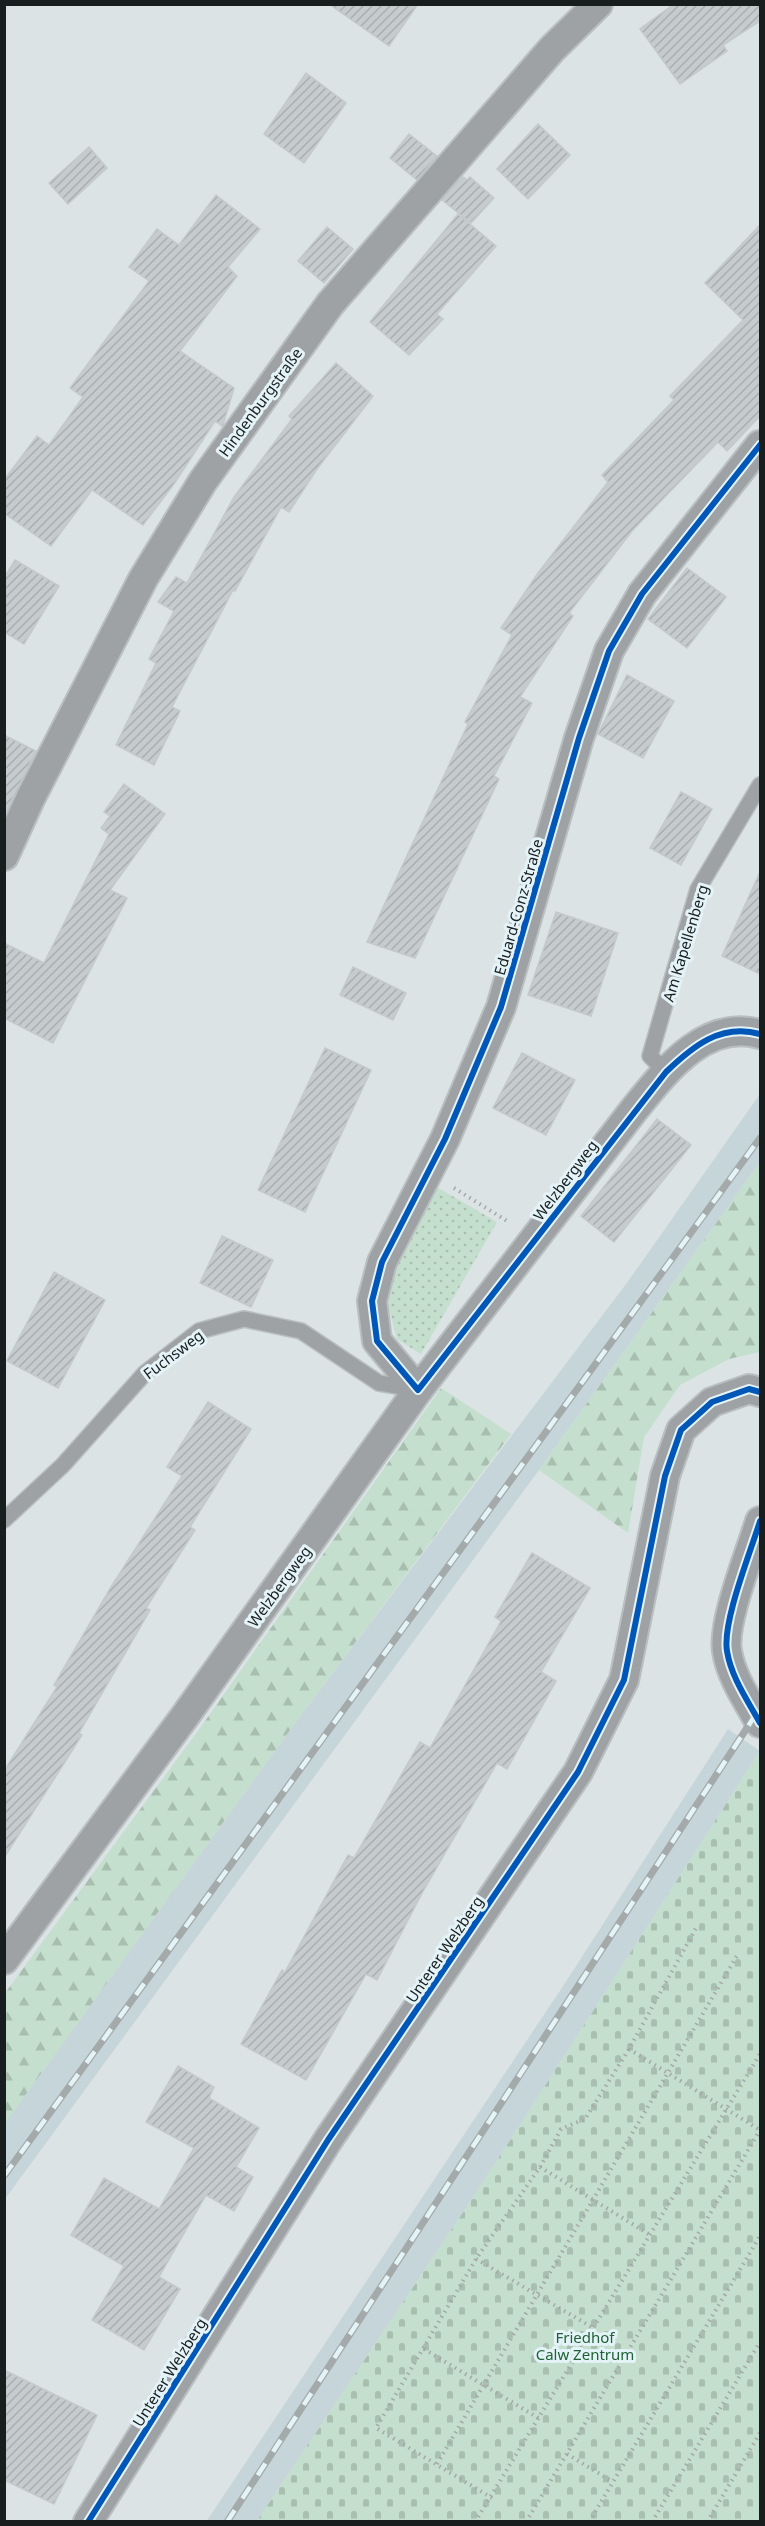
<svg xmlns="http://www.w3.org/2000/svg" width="765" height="2526" font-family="'Noto Sans',sans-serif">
  <defs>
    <pattern id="forest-firs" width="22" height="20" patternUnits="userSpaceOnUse" patternTransform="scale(1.5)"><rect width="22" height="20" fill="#c4dfcd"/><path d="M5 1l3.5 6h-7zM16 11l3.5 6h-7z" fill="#a8bfb0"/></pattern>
    <pattern id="cemetery-stones" width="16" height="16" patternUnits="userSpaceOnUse" patternTransform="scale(1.5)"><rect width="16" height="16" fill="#c4dfcd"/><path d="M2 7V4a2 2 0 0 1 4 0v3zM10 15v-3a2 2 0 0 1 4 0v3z" fill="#a8bfb0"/></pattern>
    <pattern id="park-dots" width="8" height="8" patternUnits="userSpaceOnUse" patternTransform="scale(1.5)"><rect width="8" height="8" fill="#c4dfcd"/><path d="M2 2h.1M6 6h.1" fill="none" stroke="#a8bfb0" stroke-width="1.8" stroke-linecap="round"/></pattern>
    <pattern id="building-hatch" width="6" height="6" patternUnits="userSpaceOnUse" patternTransform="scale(1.5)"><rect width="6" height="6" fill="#c6cbcd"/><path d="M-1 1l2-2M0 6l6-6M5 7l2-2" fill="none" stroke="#a9aeb0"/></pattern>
  </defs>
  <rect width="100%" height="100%" fill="#dbe3e5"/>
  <!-- built -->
  <g fill="#c6d5d9">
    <polygon points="760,1094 760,1162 539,1470 5,2199 5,2123 301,1715 629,1280"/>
    <polygon points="728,1729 760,1751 480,2187 257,2521 206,2522 571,1974"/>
  </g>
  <!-- forest -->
  <g fill="url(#forest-firs)">
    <polygon points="760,1162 760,1352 729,1359 680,1385 644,1437 628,1533 539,1470"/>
    <polygon points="441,1388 511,1434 301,1715 5,2123 5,1993 200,1728"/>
  </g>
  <!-- cemetery -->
  <polygon fill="url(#cemetery-stones)" points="760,1751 760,2521 257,2521 480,2187"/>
  <!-- park -->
  <polygon fill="url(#park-dots)" points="435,1186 497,1222 421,1354 397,1339 387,1301 393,1262"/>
  <!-- building -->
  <g fill="url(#building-hatch)" stroke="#c4cacc" stroke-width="1.5">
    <polygon points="329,4 418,4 389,46"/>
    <polygon points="674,4 760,4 760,21 723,45 727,51 680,84 640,29"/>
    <polygon points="306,73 346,103 304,163 264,134"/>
    <polygon points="538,124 570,155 528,199 497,169"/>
    <polygon points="409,134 437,156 417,180 390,158"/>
    <polygon points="89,147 107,168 68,204 49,183"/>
    <polygon points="463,177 467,180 470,177 494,198 471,223 442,200"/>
    <polygon points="216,195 260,229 228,267 237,276 180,351 234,388 223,425 222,426 215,421 174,484 143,525 92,490 51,546 4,513 4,480 37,436 49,445 83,397 70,388 149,281 129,267 157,229 179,245"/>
    <polygon points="458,214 496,246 437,314 443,319 409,355 370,322"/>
    <polygon points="760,225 760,416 727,451 718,442 632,531 569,613 573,616 520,697 532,703 494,776 499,779 415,958 367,942 468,724 465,722 512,635 501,628 538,573 608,482 602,475 674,400 670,396 743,320 705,283"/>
    <polygon points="327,227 353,249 324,283 298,261"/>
    <polygon points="336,363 373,396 317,469 289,512 281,507 235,591 233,590 172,707 180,711 154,765 116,745 156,663 149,659 174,611 158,602 176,577 187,583 234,497 292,419 289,416"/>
    <polygon points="15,560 59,586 24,644 4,632 4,578"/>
    <polygon points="687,568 726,597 687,648 648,619"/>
    <polygon points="627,675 674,701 643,758 598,734"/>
    <polygon points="4,735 36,751 4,815"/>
    <polygon points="124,784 165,814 110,890 127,898 53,1043 4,1018 4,943 44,963 109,834 101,828 110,816 104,812"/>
    <polygon points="681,792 712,809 681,865 650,848"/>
    <polygon points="760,872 760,974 722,956"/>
    <polygon points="556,912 618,933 591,1016 528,995"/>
    <polygon points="353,967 406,993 393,1020 340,995"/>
    <polygon points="325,1048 371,1070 305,1212 258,1190"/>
    <polygon points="522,1053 575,1080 546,1135 493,1108"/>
    <polygon points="657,1119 691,1145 614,1242 581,1216"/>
    <polygon points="222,1236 273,1260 251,1307 200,1283"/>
    <polygon points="54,1272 105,1300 58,1388 7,1361"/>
    <polygon points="208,1402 251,1429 190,1527 195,1530 146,1608 150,1610 79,1733 82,1735 4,1858 4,1771 57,1687 54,1685 111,1587 182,1476 167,1467"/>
    <polygon points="532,1553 590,1588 541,1672 556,1681 507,1769 497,1763 421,1895 377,1980 366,1974 306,2080 241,2044 282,1970 285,1972 348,1855 354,1858 420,1742 430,1748 501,1621 495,1617"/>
    <polygon points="178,2066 214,2087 209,2098 259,2128 236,2167 253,2177 234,2211 206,2195 159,2277 180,2289 144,2350 92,2320 124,2266 71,2235 104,2178 159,2209 194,2148 146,2122"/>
    <polygon points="4,2370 97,2415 54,2504 4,2480"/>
  </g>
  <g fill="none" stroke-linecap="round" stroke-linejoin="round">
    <defs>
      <g id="service">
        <polyline points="666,1072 650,1056 698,889 760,785"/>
        <polyline points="4,1520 63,1465 145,1373 199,1331 244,1319 301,1331 379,1383 415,1389"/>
      </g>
      <g id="minor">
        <polyline points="4,856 30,799 143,579 203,481 330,304 552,49 598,4"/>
        <polyline points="418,1390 377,1341 372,1301 382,1262 445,1139 501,1007 579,738 609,651 642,594 760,445"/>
        <path d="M760 1521C751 1551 722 1622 727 1651 731 1677 748 1701 760 1723"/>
        <path d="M4 1960 185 1716 418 1390 633 1111C664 1073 704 1018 760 1034"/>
        <polyline points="88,2522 328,2140 578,1772 624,1680 665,1476 681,1430 712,1402 749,1389 760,1392"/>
      </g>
    </defs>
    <!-- service casing -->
    <use href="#service" stroke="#b9bfc0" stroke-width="18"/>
    <!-- minor casing -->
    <use href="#minor" stroke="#b9bfc0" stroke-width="32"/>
    <!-- path -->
    <g stroke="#a4a8a9" stroke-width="4" stroke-dasharray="1.5 4.5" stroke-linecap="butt">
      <polyline points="454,1188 507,1221"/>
      <polyline points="629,2049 760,2130"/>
      <polyline points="540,2167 650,2235"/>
      <polyline points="476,2259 595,2329"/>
      <polyline points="424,2349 540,2419"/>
      <polyline points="567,2454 613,2482"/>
      <polyline points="437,2464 738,1954"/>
      <polyline points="492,2498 376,2428 476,2259 540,2167 561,2129 585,2119 629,2049 696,1928"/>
      <polyline points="475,2522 760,2054"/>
      <polyline points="526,2522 760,2130"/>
      <polyline points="589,2522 760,2236"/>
      <polyline points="652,2522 760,2342"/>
      <polyline points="707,2522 760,2433"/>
      <polyline points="760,2522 760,2520"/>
    </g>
    <!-- service -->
    <use href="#service" stroke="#9fa2a4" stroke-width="15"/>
    <!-- minor -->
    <use href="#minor" stroke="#9fa2a4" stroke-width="28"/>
    <defs>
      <g id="rail">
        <polyline points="4,2176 760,1138"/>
        <polyline points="227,2522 760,1708"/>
      </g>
    </defs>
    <!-- rail casing -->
    <use href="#rail" stroke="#a4aaaa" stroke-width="7"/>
    <!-- rail -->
    <use href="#rail" stroke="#e4f3f7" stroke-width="4.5" stroke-dasharray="14" stroke-linecap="butt"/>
    <defs>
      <g id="cycleway">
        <path d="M760 445 642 594 609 651 579 738 501 1007 445 1139 382 1262 372 1301 377 1341 418 1390 666 1072C693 1046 721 1023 760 1034"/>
        <path d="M760 1521C751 1551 722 1622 727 1651 731 1677 748 1701 760 1723"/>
        <polyline points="88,2522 328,2140 578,1772 624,1680 665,1476 681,1430 712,1402 749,1389 760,1392"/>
      </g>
    </defs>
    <!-- cycleway casing -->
    <use href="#cycleway" stroke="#e4f3f7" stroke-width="10"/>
    <!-- cycleway -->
    <use href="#cycleway" stroke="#0057b8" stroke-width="6"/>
  </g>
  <g text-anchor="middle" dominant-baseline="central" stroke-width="6" stroke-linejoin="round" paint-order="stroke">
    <!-- street labels -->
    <g font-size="15" fill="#181d1e" stroke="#e4f3f7">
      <text transform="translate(260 402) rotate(-54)">Hindenburgstraße</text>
      <text transform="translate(518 907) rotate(-74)">Eduard-Conz-Straße</text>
      <text transform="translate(685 943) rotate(-73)">Am Kapellenberg</text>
      <text transform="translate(565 1180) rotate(-53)">Welzbergweg</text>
      <text transform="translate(173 1354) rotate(-37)">Fuchsweg</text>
      <text transform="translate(279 1586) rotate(-54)">Welzbergweg</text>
      <text transform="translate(444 1949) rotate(-56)">Unterer Welzberg</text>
      <text transform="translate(169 2372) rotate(-58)">Unterer Welzberg</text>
    </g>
    <!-- park labels -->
    <g font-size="15" fill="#216234" stroke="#e4f3f7">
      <text x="585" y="2337">Friedhof<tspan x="585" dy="17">Calw Zentrum</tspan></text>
    </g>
  </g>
  <!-- border -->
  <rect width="765" height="2526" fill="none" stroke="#181d1e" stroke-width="12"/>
</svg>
